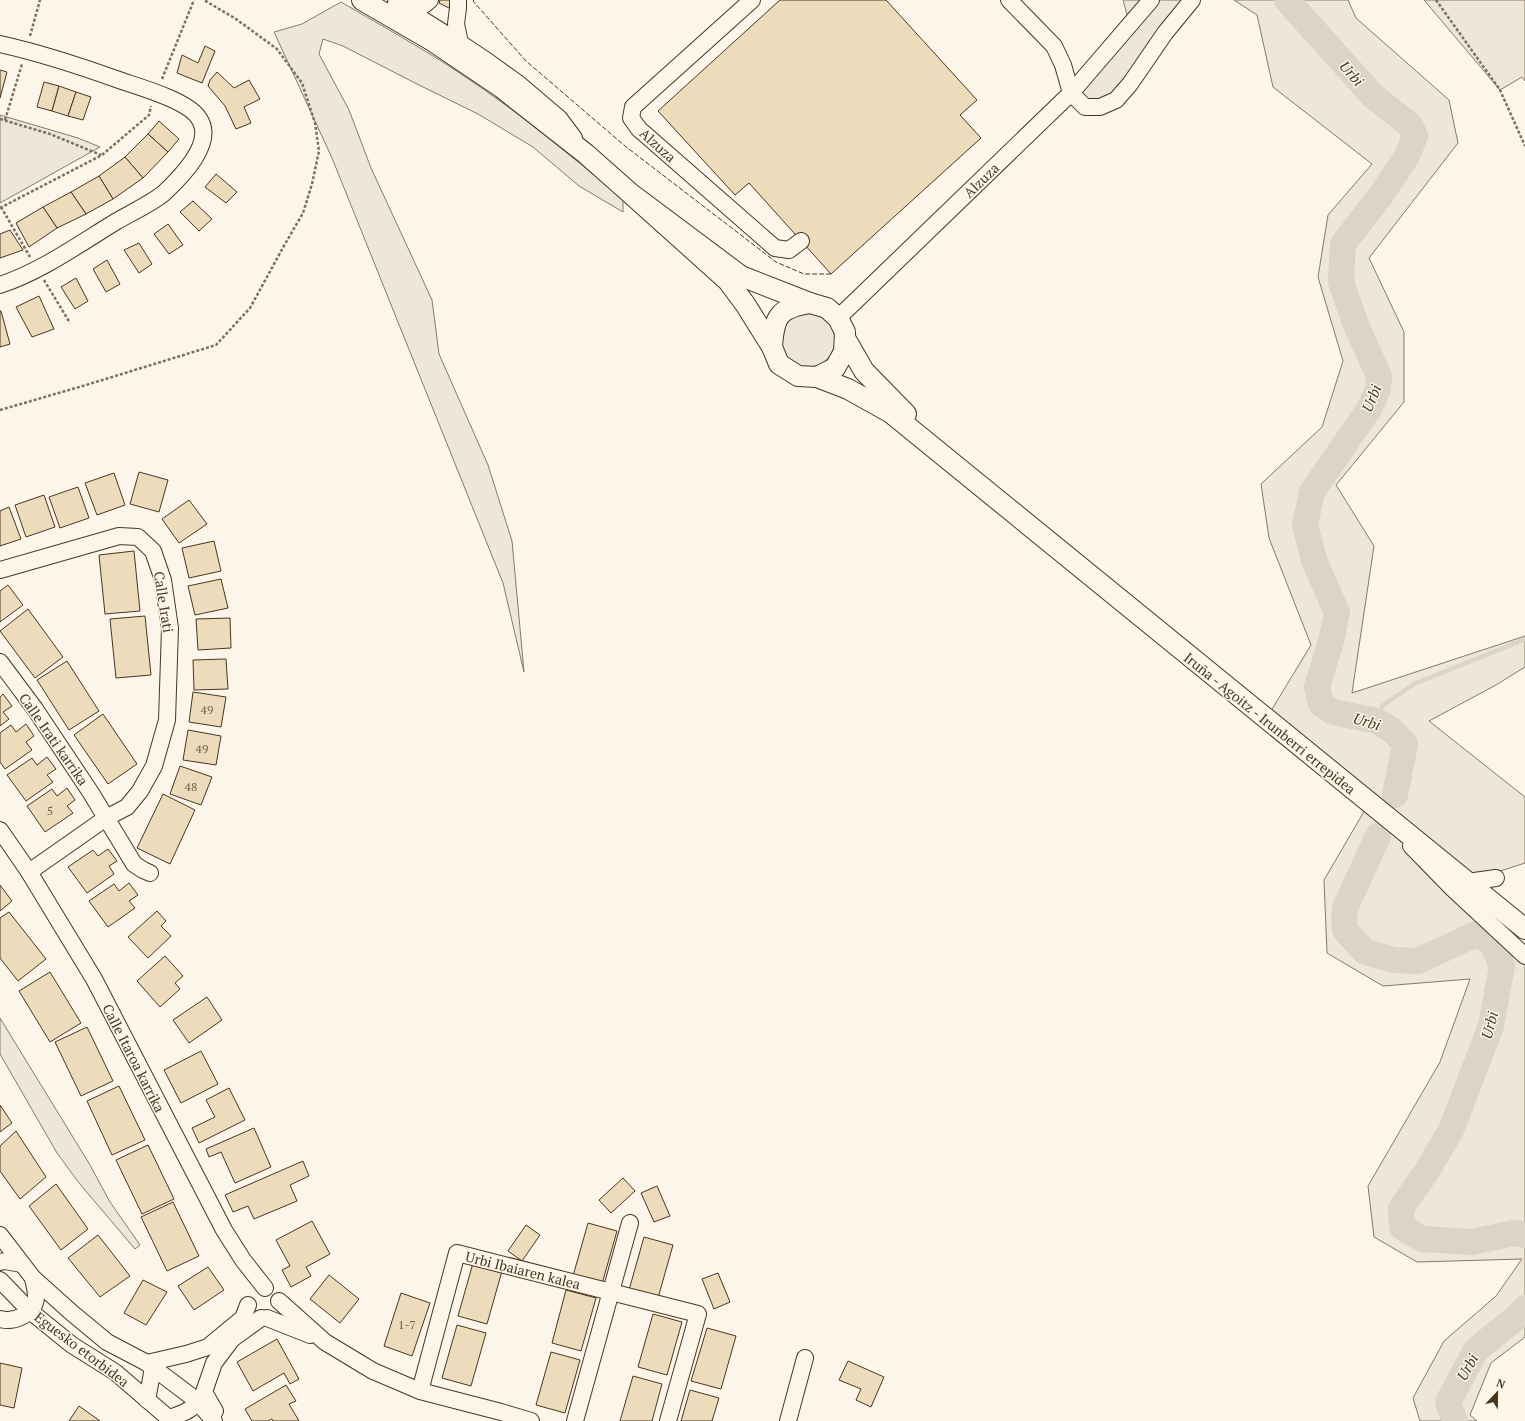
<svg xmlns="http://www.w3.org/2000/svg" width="1525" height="1421" font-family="'PT Serif',serif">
  <rect width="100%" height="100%" fill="#fbf6e9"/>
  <!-- green -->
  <g fill="#ede6d9" stroke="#887966">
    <polygon points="1123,0 1192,0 1100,107 1071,93 1130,25"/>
    <polygon points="1234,0 1348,0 1356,18 1449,100 1458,143 1369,258 1404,332 1404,402 1336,485 1374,546 1352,693 1525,636 1525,667 1496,685 1429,721 1525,797 1525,863 1467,882 1525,951 1525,1337 1491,1363 1470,1415 1477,1421 1420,1421 1413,1398 1444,1341 1496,1296 1522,1259 1417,1262 1374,1237 1368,1186 1440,1062 1470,979 1383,986 1327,953 1324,880 1369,803 1266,719 1311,645 1269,538 1261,484 1322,427 1343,361 1318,277 1328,215 1372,164 1273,87 1257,15"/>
    <polygon points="1424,0 1525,0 1525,81 1522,77 1500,90"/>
    <path d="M341 2C382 26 424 49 464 76 520 113 571 156 623 199V212L579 186 533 147 478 114 417 84 343 46 323 39 319 54 349 110 371 168 432 300 439 354 488 465 512 541 524 672 503 583 332 158 274 32 302 24Z"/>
    <polygon points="0,115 78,138 100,147 0,203"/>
    <circle cx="808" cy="340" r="27"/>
    <polygon points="0,1018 90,1165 110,1202 140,1245 135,1249 79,1183 57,1153 0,1054"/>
  </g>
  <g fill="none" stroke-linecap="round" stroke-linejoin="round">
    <!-- stream -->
    <polyline stroke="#dcd4c6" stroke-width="4.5" points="1377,721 1382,706 1414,684 1525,639"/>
    <!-- river -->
    <g stroke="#dcd4c6" stroke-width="26">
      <polyline points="1287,0 1373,96 1410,125 1415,136 1407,156 1381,195 1343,244 1341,282 1356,325 1379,376 1378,389 1369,409 1312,492 1305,525 1314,560 1337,613 1331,641 1317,687 1321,704 1333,712 1377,721 1392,730 1405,744 1395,795"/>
      <polyline points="1378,836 1345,908 1344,919 1345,930 1365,952 1394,960 1418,961 1476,934 1492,943 1502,966 1491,1026 1451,1130 1427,1171 1401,1208 1402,1227 1422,1239 1472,1242 1514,1233 1525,1235"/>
      <polyline points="1455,1421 1448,1402 1476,1350 1517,1317 1525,1308"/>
    </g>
  </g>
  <!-- building -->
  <g fill="#ecdcbc" stroke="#4a3520">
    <polygon points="440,0 453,0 449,8 439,3"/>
    <polygon points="780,0 886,0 977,100 960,115 981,138 831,274 749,183 735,195 658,111"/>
    <polygon points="205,46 215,51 202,83 177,73 182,55 198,63"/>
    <polygon points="0,70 7,72 0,98"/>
    <polygon points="217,72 234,88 249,80 260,99 244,107 251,123 236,129 225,106 208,86 210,80"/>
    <polygon points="44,82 59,86 52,111 37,107"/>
    <polygon points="59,86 76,92 68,116 52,111"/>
    <polygon points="76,92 91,97 83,120 68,116"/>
    <polygon points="159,121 179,139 168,152 148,134"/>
    <polygon points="148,134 168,152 143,178 125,157"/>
    <polygon points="125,157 143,178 113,199 99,176"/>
    <polygon points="216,174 237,192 226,203 205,187"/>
    <polygon points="99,176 113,199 86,214 71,192"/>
    <polygon points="71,192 86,214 57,228 43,207"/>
    <polygon points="193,201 212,219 199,231 180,212"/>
    <polygon points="43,207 57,228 29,247 16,223"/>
    <polygon points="168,224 183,245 169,254 154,234"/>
    <polygon points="10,230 23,250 0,258 0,234"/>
    <polygon points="139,243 152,264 139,273 124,250"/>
    <polygon points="107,260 120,284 106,292 93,269"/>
    <polygon points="76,278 88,301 75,309 61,287"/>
    <polygon points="39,296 54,329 32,337 16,307"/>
    <polygon points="0,311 1,311 10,344 0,347"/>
    <polygon points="139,472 168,480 159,512 130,504"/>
    <polygon points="114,473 125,505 97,515 85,483"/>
    <polygon points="78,487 89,518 60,528 49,497"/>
    <polygon points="44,495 55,527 26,537 15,505"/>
    <polygon points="189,500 207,524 179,543 162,519"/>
    <polygon points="9,507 21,539 0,546 0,511"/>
    <polygon points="214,541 221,571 189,578 182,548"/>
    <polygon points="134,551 140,611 105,614 99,555"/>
    <polygon points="221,579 228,608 195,615 188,586"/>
    <polygon points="8,585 23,605 0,622 0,591"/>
    <polygon points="28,609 63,657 35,678 0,631"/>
    <polygon points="145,616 151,675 116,678 110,619"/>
    <polygon points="230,618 231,648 198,650 196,619"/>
    <polygon points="226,659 228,689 194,690 193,660"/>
    <polygon points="67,661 99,711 69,730 37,680"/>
    <polygon points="193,692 226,697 221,727 189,722"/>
    <polygon points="3,694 12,706 3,712 9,719 0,726 0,697"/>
    <polygon points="103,714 137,764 108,784 74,735"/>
    <polygon points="26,724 34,736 26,742 32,750 5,769 0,762 0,733 11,725 16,732"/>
    <polygon points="188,730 221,736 216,765 183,760"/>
    <polygon points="47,757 56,769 47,775 53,782 26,801 7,775 32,758 37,765"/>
    <polygon points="180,766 212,777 201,805 170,794"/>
    <polygon points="67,788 75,800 67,806 73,813 45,832 27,806 52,789 57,796"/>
    <polygon points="163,794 195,810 170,864 137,848"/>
    <polygon points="108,849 117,861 109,866 114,874 87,893 68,867 93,850 98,856"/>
    <polygon points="129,883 138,895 129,901 135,908 108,927 89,901 114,884 119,891"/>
    <polygon points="0,885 12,901 0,911"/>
    <polygon points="157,911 166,921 161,926 171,936 148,958 128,937"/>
    <polygon points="9,912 46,959 18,981 0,958 0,918"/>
    <polygon points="165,956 183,976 175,983 180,989 160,1007 137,981"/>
    <polygon points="50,972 81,1023 50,1042 19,991"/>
    <polygon points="207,997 222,1020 189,1043 173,1020"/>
    <polygon points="87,1027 113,1081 81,1096 55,1042"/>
    <polygon points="201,1051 218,1084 181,1103 164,1070"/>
    <polygon points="119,1086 145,1140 112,1155 87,1101"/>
    <polygon points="229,1088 245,1120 199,1143 192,1128 215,1117 206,1100"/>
    <polygon points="0,1105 12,1123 0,1132"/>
    <polygon points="254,1128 271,1167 235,1183 221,1152 209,1157 206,1149"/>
    <polygon points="16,1131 46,1177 20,1199 0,1171 0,1146"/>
    <polygon points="148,1145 174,1199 142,1214 116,1160"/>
    <polygon points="303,1161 309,1176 290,1185 297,1201 254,1219 248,1206 233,1212 225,1195"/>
    <polygon points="623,1178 635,1191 611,1213 599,1200"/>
    <polygon points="56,1184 88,1229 61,1250 29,1206"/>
    <polygon points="657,1186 670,1216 654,1222 641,1193"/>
    <polygon points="173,1202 199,1256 167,1271 141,1217"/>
    <polygon points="312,1221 330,1254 306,1267 311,1276 291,1287 282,1270 290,1266 276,1240"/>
    <polygon points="588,1223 617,1231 602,1284 573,1276"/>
    <polygon points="526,1225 540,1235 522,1261 508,1251"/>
    <polygon points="98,1235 130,1276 100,1297 68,1258"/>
    <polygon points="644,1237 673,1245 658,1298 629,1290"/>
    <polygon points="473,1263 502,1271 487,1324 458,1316"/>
    <polygon points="208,1267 224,1290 194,1310 178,1286"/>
    <polygon points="718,1273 730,1302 714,1309 702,1279"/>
    <polygon points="329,1275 359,1299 340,1323 310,1299"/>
    <polygon points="143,1280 167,1292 146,1325 124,1313"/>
    <polygon points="566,1290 596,1298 581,1351 552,1343"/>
    <polygon points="401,1293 430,1303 412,1356 384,1346"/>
    <polygon points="653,1314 682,1322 667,1375 638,1367"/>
    <polygon points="457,1325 486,1333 471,1386 442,1378"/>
    <polygon points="707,1328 736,1336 721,1389 691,1381"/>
    <polygon points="277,1339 299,1379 290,1384 284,1373 253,1391 237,1362"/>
    <polygon points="551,1352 580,1360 565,1413 536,1405"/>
    <polygon points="848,1361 884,1377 871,1407 856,1400 861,1389 839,1380"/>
    <polygon points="0,1363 22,1368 14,1408 0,1405"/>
    <polygon points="633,1376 662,1384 652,1421 620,1421"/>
    <polygon points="286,1385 296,1401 289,1404 299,1421 273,1421 272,1419 268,1421 252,1421 245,1409"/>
    <polygon points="690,1390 719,1398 712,1421 681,1421"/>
    <polygon points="79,1406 100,1421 69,1421"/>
  </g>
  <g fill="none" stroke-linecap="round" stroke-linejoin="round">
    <defs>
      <g id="minor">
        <polyline points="458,0 458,8 456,24 460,43 487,61 519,84 559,118 574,138"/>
        <polyline points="752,0 633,107 631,118 639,129 775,248 789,250 801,241"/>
        <polyline points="1009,0 1054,46 1063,65 1071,93 1085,107 1100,107 1116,100 1130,84 1165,33 1192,0"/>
        <polyline points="396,3 460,43"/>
        <polyline points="397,3 424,5 430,0"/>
        <path d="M0 44C41 53 80 66 119 80 139 87 186 100 198 117 217 142 181 177 164 193 152 203 131 213 117 221 79 244 42 271 0 285"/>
        <polyline points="838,318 1071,93 1151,0"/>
        <polyline points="0,570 119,536 138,537 153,551 163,580 170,628 167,720 154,766 140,791 127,807 106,818 29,872"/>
        <polyline points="0,662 35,709 91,793 134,864 143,870 150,873"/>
        <polyline points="0,830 29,872 94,979 224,1230 243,1260 265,1288"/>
        <polyline points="1411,846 1453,889 1525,956"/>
        <polyline points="1467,882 1496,878"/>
        <polyline points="0,1235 33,1278 72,1313 107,1342 147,1363 196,1400 214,1421"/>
        <polyline points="0,1262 5,1261 22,1264"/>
        <polyline points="0,1280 30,1311 72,1345 115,1372 172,1421"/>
        <polyline points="279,1301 325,1342 373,1371 420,1391 501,1412 531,1421"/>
        <polyline points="267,1318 310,1335"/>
        <path d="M0 1319C14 1323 35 1314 36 1297 36 1290 34 1284 33 1278"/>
        <polyline points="147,1363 186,1354 208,1347 243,1318 248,1305"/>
        <polyline points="420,1391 457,1253 698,1314 668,1421"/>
        <polyline points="147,1400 153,1368"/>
        <polyline points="215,1411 204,1392 214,1363 232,1339 261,1318"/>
        <path d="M169 1418C185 1413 195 1409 204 1393"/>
        <polyline points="575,1421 630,1223"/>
        <polyline points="788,1421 805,1358"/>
      </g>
      <g id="major">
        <polyline points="362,0 431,40 502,88 586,154 630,193 728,281 745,304 772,347 779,364 798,376 817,377 835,368 844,352 845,332 838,318 827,308 810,303 741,276 630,193"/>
        <polyline points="845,338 864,371 906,414"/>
        <path d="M772 347C774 316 779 308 810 303"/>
        <polyline points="817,377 848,389 891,413 1525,929"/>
      </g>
    </defs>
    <!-- minor casing -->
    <use href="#minor" stroke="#4a3520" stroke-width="18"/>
    <!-- major casing -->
    <use href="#major" stroke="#4a3520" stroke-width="22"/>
    <!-- path -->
    <g stroke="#7f6f5c" stroke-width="2.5" stroke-dasharray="3 2" stroke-linecap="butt">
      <polyline points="1436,0 1500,90 1525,146"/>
      <polyline points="30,36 40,0"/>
      <polyline points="162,79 194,0"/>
      <polyline points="0,119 50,134 101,155"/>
      <polyline points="5,120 22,64"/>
      <polyline points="1,207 30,257"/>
      <polyline points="0,208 102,155 149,115 151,106"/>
      <polyline points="44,280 70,323"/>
      <polyline points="0,410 86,385 216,345 250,308 285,244 303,213 312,184 319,151 315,123 302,83 277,49 236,19 204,0"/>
    </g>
    <!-- minor -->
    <use href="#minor" stroke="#fbf6e9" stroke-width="16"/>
    <!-- major -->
    <use href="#major" stroke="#fbf6e9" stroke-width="20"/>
    <!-- fence -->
    <polyline stroke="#4a3520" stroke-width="1" stroke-dasharray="5 2" stroke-linecap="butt" points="474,0 473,1 526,61 625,146 776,262 804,274 831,274"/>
  </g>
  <g text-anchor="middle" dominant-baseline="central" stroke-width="3" stroke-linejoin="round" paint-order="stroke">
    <!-- number labels -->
    <g font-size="12" fill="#725f47">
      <text x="207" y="709">49</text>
      <text x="202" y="748">49</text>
      <text x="191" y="786">48</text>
      <text x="50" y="810">5</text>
      <text x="407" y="1324">1-7</text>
    </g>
    <!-- street labels -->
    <g font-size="14" fill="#4a3520" stroke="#fbf6e9">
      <text transform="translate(658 145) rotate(42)">Alzuza</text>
      <text transform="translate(981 180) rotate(-44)">Alzuza</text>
      <text transform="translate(164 602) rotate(81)">Calle Irati</text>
      <text transform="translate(1270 723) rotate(39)">Iruña - Agoitz - Irunberri errepidea</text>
      <text transform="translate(54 739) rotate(55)">Calle Irati karrika</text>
      <text transform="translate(134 1058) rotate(63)">Calle Itaroa karrika</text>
      <text transform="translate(523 1270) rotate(14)">Urbi Ibaiaren kalea</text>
      <text transform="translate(82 1349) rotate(37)">Eguesko etorbidea</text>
    </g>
    <!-- water labels -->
    <g font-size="15" font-style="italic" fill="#4a3520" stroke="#fbf6e9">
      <text transform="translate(1352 73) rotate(48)">Urbi</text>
      <text transform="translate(1371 398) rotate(-68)">Urbi</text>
      <text transform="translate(1367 721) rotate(17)">Urbi</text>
      <text transform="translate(1489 1025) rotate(-75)">Urbi</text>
      <text transform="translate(1467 1367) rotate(-61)">Urbi</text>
    </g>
  </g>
  <!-- north arrow -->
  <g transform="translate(1497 1393) rotate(22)" stroke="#fbf6e9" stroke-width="3" paint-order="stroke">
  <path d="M0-3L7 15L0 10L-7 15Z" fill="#4a3520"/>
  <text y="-6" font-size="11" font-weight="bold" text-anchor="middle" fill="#4a3520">N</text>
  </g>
</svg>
